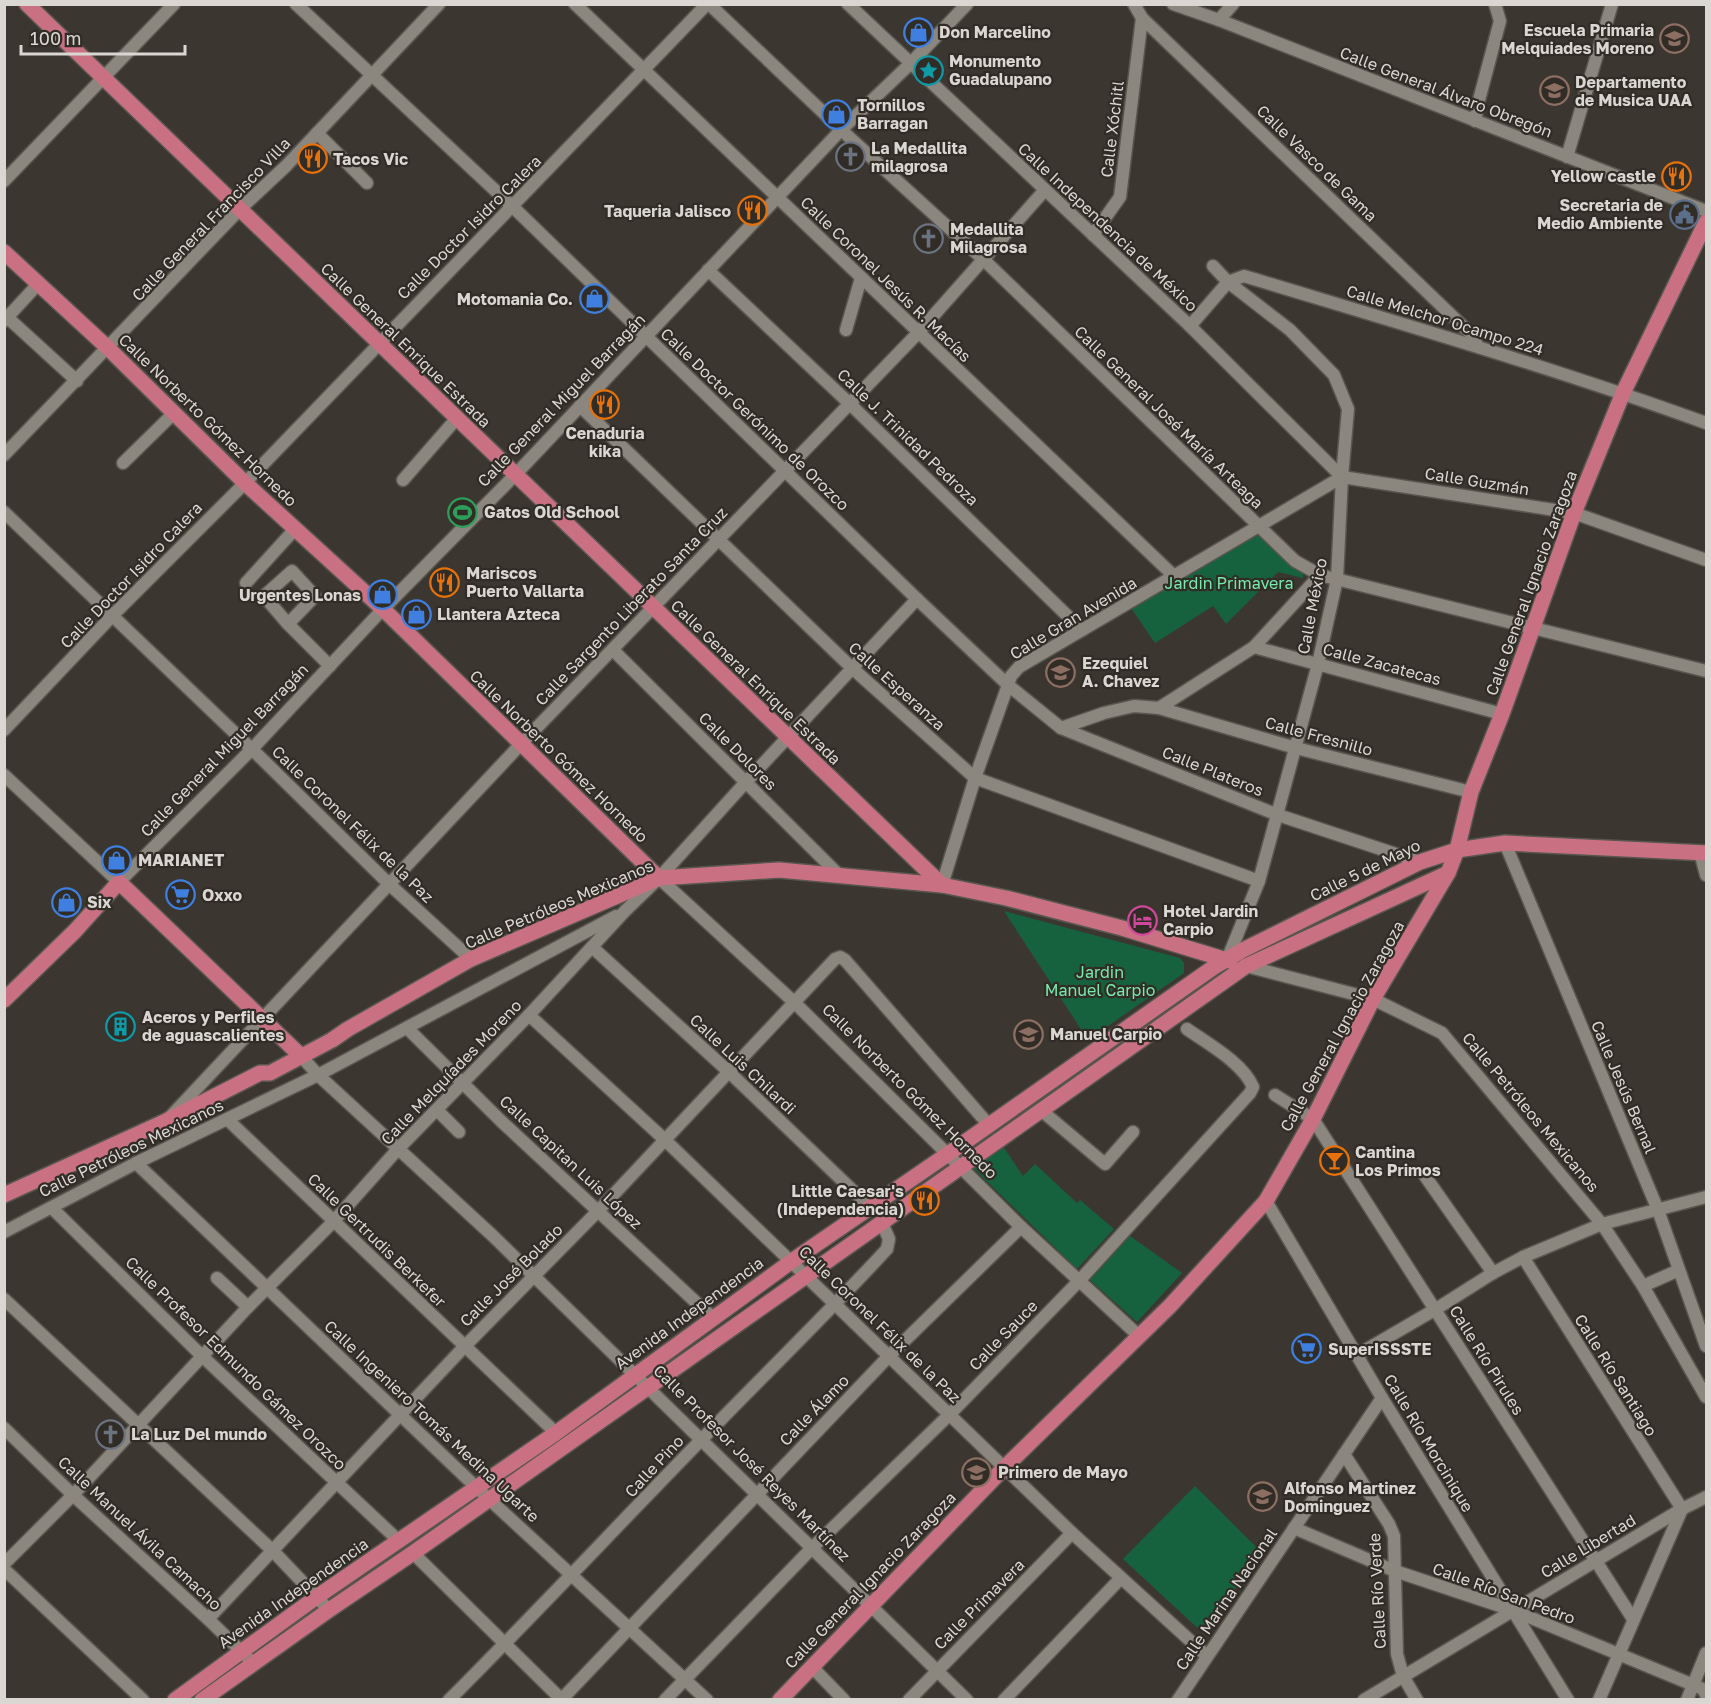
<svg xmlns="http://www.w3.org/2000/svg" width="1711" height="1704" font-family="'Golos Text',sans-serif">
  <rect width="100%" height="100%" fill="#3b3730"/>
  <!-- green -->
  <g fill="#17623e">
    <polygon points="1258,535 1303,572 1303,578 1278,572 1226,624 1213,606 1155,643 1131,608 1251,536"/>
    <polygon points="1004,911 1180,958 1184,963 1184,973 1088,1040"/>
    <polygon points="1004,1148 1023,1176 1035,1164 1077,1203 1080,1200 1114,1229 1077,1269 972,1167"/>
    <polygon points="1130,1236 1182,1273 1137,1322 1090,1280"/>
    <polygon points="1195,1486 1261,1552 1204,1634 1123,1559"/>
  </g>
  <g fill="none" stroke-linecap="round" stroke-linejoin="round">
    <defs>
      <g id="minor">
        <polyline points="296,4 513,207 917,599 1008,685 1061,728 1278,815 1420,862"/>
        <polyline points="575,4 1174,576"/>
        <polyline points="709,4 849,137 984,260 1295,561 1320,575 1706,671"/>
        <polyline points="848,4 1190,326 1342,477"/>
        <polyline points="1134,4 1142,18 1473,336 1477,345"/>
        <polyline points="1173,4 1219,20 1706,211"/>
        <polyline points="1219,20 1233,4"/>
        <polyline points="1475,121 1479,100 1500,21 1495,4"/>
        <polyline points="317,133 367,183"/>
        <polyline points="1567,157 1612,4"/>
        <polyline points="4,181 174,4"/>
        <polyline points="1093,235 1120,197 1142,18"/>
        <polyline points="1213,266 1228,282 1290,330 1334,375 1348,409 1342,477 1337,579 1318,664 1259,881 1227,960"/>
        <polyline points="708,270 849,403 1082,630"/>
        <polyline points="8,318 77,381"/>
        <polyline points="4,321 38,284"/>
        <path d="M1190 326 1228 282 1244 276C1399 323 1554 368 1706 423"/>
        <polyline points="846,330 861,278"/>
        <polyline points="580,406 852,668 975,778 1259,881"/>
        <polyline points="4,455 240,209 286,166 439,4"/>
        <polyline points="123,463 174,413"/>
        <polyline points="1342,477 1574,513 1706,560"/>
        <polyline points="403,480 457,418"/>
        <polyline points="4,512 261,758 389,884 471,959"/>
        <polyline points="246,583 295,529"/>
        <polyline points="288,624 315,596 292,571 264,596 288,624 330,666"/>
        <polyline points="1254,647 1502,714"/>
        <polyline points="613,650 840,876"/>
        <polyline points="1159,708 1296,748 1471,792"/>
        <polyline points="1061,728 1104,713 1134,706 1159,708 1254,647 1320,575"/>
        <polyline points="4,730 112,616 245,483 707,4"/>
        <polyline points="4,775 119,882 252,749 383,609 515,475 841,130 910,64 967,4"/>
        <polyline points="1505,843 1658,1210 1706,1346"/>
        <polyline points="1700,852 1706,875"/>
        <polyline points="659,878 795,1003 1021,1227 1139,1336"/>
        <polyline points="942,885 975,778 1008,685 1011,676 1019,667 1342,477"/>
        <polyline points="592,947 728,1071 870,1207"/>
        <polyline points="1246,966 1373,999 1442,1033 1602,1224 1643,1286 1706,1397"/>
        <polyline points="529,1015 664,1139 1072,1533 1207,1656"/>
        <polyline points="407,1028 501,1121 714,1319"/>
        <polyline points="301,1056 318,1075 493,1236 967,1700"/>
        <polyline points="1275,1095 1313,1119 1633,1619"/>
        <polyline points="437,1110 459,1132"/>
        <polyline points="1042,1111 1105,1164 1133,1132"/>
        <polyline points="170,1117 521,744 918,333 1044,191"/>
        <polyline points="228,1120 556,1433"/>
        <polyline points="136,1163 477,1488 707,1700"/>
        <polyline points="1425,1176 1493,1273"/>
        <polyline points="1266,1201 1382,1398 1568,1700"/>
        <polyline points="52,1208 202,1356 399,1541"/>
        <polyline points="4,1232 136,1163 318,1075 616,916"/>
        <polyline points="1523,1257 1682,1509 1599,1700"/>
        <polyline points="217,1278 248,1307"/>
        <polyline points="1643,1286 1679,1270"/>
        <polyline points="4,1299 273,1551 329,1610"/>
        <polyline points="1357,1355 1436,1309 1493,1273 1523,1257 1602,1224 1706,1197"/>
        <polyline points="4,1428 73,1495 208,1619 248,1658"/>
        <polyline points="1344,1454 1389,1524 1394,1536 1397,1654 1403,1676 1417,1700"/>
        <polyline points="1294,1528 1395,1571 1512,1610 1703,1689 1706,1695"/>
        <polyline points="413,1553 562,1700"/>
        <polyline points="4,1564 73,1495 248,1307 333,1222 398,1149 529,1015 625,911 659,878 745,783 917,599"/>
        <polyline points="4,1569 143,1700"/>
        <polyline points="208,1619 464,1347 599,1210 835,959 840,957 845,960 988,1124"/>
        <polyline points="812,1667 844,1700"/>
        <path d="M449 1700C535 1614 618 1525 703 1438 764 1375 827 1314 887 1249L889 1239 882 1223"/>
        <polyline points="561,1700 889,1356 1021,1227"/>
        <path d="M665 1700 812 1548 949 1415 1079 1281 1250 1093 1253 1087C1243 1063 1208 1044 1187 1029"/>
        <polyline points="909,1700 1072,1533"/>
        <polyline points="1004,1700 1121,1578"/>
        <polyline points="1178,1700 1382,1398"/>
        <polyline points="1364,1700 1682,1509 1706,1497"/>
        <polyline points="1687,1700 1706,1653"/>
      </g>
      <g id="major">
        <polyline points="27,4 942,885"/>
        <polyline points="4,252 108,348 245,483 383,609 659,878"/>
        <polyline points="4,1000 75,931 119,882 301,1056"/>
        <polyline points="4,1195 166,1121 260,1073 270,1073 332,1040 348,1029 471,959 659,878 779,870 942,885 1006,898 1122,928 1230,961"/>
        <polyline points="175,1700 318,1596 556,1433 792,1261 948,1154 1214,967 1243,950 1420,862 1457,850 1505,843 1706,853"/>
        <polyline points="202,1700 329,1610 413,1553 1246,966 1448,873"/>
        <polyline points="780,1700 1004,1468 1170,1306 1266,1201 1313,1119 1373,999 1448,873 1457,850 1471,792 1502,714 1574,513 1623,393 1706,222"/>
      </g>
    </defs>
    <!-- minor casing -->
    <use href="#minor" stroke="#595650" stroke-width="15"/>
    <!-- major casing -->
    <use href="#major" stroke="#595650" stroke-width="18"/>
    <!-- minor -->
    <use href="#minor" stroke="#8b867e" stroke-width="12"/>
    <!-- major -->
    <use href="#major" stroke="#c97182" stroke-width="15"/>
  </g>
  <!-- icons -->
  <defs>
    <symbol id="shop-ring" viewBox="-11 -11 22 22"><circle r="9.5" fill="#312d26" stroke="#3f7fe0" stroke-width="1.5"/><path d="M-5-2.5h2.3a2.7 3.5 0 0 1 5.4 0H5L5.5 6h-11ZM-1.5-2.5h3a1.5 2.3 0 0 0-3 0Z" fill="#3f7fe0"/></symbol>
    <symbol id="school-ring" viewBox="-11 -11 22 22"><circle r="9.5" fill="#312d26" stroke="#8d6e63" stroke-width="1.5"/><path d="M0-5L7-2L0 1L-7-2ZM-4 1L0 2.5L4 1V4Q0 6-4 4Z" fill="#8d6e63"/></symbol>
    <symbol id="sight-ring" viewBox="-11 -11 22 22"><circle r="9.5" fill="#312d26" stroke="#0f9aa8" stroke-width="1.5"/><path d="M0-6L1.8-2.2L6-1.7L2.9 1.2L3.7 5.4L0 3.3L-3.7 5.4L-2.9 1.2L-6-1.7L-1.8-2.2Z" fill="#0f9aa8"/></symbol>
    <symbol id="university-ring" viewBox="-11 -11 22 22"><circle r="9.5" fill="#312d26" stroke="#8d6e63" stroke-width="1.5"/><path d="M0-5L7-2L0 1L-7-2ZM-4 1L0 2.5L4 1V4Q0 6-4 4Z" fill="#8d6e63"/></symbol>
    <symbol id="church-ring" viewBox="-11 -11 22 22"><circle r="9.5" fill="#312d26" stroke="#6b7280" stroke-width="1.5"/><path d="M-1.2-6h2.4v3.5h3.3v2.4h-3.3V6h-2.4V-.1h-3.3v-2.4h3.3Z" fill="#6b7280"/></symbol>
    <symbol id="restaurant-ring" viewBox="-11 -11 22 22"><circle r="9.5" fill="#312d26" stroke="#e8710a" stroke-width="1.5"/><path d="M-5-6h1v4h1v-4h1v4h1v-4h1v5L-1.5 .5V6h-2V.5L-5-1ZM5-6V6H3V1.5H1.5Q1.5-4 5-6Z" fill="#e8710a"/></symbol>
    <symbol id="civic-ring" viewBox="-11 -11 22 22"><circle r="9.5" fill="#312d26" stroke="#5c6f8a" stroke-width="1.5"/><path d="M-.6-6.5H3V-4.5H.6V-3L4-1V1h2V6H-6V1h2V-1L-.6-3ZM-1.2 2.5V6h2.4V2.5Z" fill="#5c6f8a"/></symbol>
    <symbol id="stadium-ring" viewBox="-11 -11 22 22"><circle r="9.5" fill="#312d26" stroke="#2e9e5b" stroke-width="1.5"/><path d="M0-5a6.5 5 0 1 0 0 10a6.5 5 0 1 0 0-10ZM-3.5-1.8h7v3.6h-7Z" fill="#2e9e5b"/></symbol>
    <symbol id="supermarket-ring" viewBox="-11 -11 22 22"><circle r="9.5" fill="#312d26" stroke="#3f7fe0" stroke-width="1.5"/><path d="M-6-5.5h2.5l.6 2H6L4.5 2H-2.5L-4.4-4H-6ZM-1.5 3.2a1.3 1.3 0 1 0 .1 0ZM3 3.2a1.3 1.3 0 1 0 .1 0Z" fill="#3f7fe0"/></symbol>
    <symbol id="hotel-ring" viewBox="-11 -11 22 22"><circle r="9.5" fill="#312d26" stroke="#d1479c" stroke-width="1.5"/><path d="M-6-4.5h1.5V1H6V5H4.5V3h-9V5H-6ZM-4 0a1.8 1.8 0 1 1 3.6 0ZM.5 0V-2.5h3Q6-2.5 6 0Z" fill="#d1479c"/></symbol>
    <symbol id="building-ring" viewBox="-11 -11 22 22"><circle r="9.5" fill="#312d26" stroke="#0f9aa8" stroke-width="1.5"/><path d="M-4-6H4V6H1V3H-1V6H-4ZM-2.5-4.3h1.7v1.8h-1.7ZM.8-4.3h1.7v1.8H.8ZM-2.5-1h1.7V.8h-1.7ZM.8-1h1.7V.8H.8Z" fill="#0f9aa8"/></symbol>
    <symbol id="bar-ring" viewBox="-11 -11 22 22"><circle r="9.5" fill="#312d26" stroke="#e8710a" stroke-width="1.5"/><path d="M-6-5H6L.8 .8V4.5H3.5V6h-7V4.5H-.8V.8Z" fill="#e8710a"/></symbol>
  </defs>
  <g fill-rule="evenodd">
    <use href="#shop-ring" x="902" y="16" width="33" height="33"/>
    <use href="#school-ring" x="1658" y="22" width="33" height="33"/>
    <use href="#sight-ring" x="912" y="54" width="33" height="33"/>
    <use href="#university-ring" x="1538" y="74" width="33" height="33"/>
    <use href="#shop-ring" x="820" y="98" width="33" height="33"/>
    <use href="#church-ring" x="834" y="140" width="33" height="33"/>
    <use href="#restaurant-ring" x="296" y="142" width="33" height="33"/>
    <use href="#restaurant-ring" x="1660" y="160" width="33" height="33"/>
    <use href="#restaurant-ring" x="736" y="194" width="33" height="33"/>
    <use href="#civic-ring" x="1668" y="198" width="33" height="33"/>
    <use href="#church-ring" x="912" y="222" width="33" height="33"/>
    <use href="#shop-ring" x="578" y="282" width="33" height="33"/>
    <use href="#restaurant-ring" x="588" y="388" width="33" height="33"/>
    <use href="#stadium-ring" x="446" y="496" width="33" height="33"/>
    <use href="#restaurant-ring" x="428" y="566" width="33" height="33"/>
    <use href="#shop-ring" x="366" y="578" width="33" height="33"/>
    <use href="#shop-ring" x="400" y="598" width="33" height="33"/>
    <use href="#school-ring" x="1044" y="656" width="33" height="33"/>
    <use href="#shop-ring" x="100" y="844" width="33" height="33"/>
    <use href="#supermarket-ring" x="164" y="878" width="33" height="33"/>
    <use href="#shop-ring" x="50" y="886" width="33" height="33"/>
    <use href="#hotel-ring" x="1126" y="904" width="33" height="33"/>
    <use href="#building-ring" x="104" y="1010" width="33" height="33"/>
    <use href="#school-ring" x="1012" y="1018" width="33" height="33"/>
    <use href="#bar-ring" x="1318" y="1144" width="33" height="33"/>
    <use href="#restaurant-ring" x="908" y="1184" width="33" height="33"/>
    <use href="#supermarket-ring" x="1290" y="1332" width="33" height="33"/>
    <use href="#church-ring" x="94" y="1418" width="33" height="33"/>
    <use href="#school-ring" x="960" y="1456" width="33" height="33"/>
    <use href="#school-ring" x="1246" y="1480" width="33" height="33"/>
  </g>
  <g text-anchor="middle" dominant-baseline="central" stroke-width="4.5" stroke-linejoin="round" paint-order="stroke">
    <!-- poi labels -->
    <g font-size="16" font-weight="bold" fill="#dad7d3" stroke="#312d26" text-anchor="start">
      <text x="1654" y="30" text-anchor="end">Escuela Primaria<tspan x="1654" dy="18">Melquiades Moreno</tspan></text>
      <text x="939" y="32">Don Marcelino</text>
      <text x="949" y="61">Monumento<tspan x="949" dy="18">Guadalupano</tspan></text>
      <text x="1575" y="82">Departamento<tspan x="1575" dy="18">de Musica UAA</tspan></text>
      <text x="857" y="105">Tornillos<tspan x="857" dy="18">Barragan</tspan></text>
      <text x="871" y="148">La Medallita<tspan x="871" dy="18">milagrosa</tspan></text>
      <text x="333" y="159">Tacos Vic</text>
      <text x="1656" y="176" text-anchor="end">Yellow castle</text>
      <text x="1663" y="205" text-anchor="end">Secretaria de<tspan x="1663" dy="18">Medio Ambiente</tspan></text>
      <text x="731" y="211" text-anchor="end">Taqueria Jalisco</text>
      <text x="950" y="229">Medallita<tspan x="950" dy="18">Milagrosa</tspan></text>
      <text x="573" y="299" text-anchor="end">Motomania Co.</text>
      <text x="605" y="433" text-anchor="middle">Cenaduria<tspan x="605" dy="18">kika</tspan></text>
      <text x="484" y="512">Gatos Old School</text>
      <text x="466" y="573">Mariscos<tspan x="466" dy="18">Puerto Vallarta</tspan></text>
      <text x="361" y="595" text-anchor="end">Urgentes Lonas</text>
      <text x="437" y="614">Llantera Azteca</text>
      <text x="1082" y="663">Ezequiel<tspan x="1082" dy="18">A. Chavez</tspan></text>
      <text x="138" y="860">MARIANET</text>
      <text x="202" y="895">Oxxo</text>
      <text x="87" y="902">Six</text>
      <text x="1163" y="911">Hotel Jardin<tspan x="1163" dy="18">Carpio</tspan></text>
      <text x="142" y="1017">Aceros y Perfiles<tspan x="142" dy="18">de aguascalientes</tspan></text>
      <text x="1050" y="1034">Manuel Carpio</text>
      <text x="1355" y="1152">Cantina<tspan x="1355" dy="18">Los Primos</tspan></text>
      <text x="904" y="1191" text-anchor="end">Little Caesar's<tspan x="904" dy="18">(Independencia)</tspan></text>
      <text x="1328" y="1349">SuperISSSTE</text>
      <text x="131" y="1434">La Luz Del mundo</text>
      <text x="998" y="1472">Primero de Mayo</text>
      <text x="1284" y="1488">Alfonso Martinez<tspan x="1284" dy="18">Dominguez</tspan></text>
    </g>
    <!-- street labels -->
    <g font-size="16" fill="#dad7d3" stroke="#312d26">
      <text transform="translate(1446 92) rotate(21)">Calle General Álvaro Obregón</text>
      <text transform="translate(1112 129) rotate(-83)">Calle Xóchitl</text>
      <text transform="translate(1317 163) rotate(44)">Calle Vasco de Gama</text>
      <text transform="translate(211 219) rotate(-46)">Calle General Francisco Villa</text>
      <text transform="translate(469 227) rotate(-45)">Calle Doctor Isidro Calera</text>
      <text transform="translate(1108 227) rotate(43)">Calle Independencia de México</text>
      <text transform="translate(886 279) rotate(44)">Calle Coronel Jesús R. Macías</text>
      <text transform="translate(1445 320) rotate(17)">Calle Melchor Ocampo 224</text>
      <text transform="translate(406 345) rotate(44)">Calle General Enrique Estrada</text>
      <text transform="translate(561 400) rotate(-46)">Calle General Miguel Barragán</text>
      <text transform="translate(1169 417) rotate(44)">Calle General José María Arteaga</text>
      <text transform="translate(755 419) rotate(44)">Calle Doctor Gerónimo de Orozco</text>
      <text transform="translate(208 420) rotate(44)">Calle Norberto Gómez Hornedo</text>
      <text transform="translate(908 437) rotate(44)">Calle J. Trinidad Pedroza</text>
      <text transform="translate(1477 481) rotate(9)">Calle Guzmán</text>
      <text transform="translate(131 575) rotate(-46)">Calle Doctor Isidro Calera</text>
      <text transform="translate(1531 583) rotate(-70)">Calle General Ignacio Zaragoza</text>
      <text transform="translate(631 606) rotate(-46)">Calle Sargento Liberato Santa Cruz</text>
      <text transform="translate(1312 606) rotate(-79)">Calle México</text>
      <text transform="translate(1073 618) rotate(-31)">Calle Gran Avenida</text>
      <text transform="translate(1382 664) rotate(15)">Calle Zacatecas</text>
      <text transform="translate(756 682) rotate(44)">Calle General Enrique Estrada</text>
      <text transform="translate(897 686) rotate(42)">Calle Esperanza</text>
      <text transform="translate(1319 736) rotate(15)">Calle Fresnillo</text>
      <text transform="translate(224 750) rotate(-46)">Calle General Miguel Barragán</text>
      <text transform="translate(738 751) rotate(45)">Calle Dolores</text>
      <text transform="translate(559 756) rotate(44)">Calle Norberto Gómez Hornedo</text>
      <text transform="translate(1213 771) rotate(22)">Calle Plateros</text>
      <text transform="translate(353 824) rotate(44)">Calle Coronel Félix de la Paz</text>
      <text transform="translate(1365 870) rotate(-26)">Calle 5 de Mayo</text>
      <text transform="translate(559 904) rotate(-23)">Calle Petróleos Mexicanos</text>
      <text transform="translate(1342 1026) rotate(-61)">Calle General Ignacio Zaragoza</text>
      <text transform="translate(743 1064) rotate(43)">Calle Luis Chilardi</text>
      <text transform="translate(451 1072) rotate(-46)">Calle Melquíades Moreno</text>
      <text transform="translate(1624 1087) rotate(67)">Calle Jesús Bernal</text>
      <text transform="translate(910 1091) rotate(45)">Calle Norberto Gómez Hornedo</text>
      <text transform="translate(1531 1112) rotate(50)">Calle Petróleos Mexicanos</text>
      <text transform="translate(131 1148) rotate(-26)">Calle Petróleos Mexicanos</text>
      <text transform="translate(571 1162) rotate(43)">Calle Capitan Luis López</text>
      <text transform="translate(377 1240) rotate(44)">Calle Gertrudis Berkefer</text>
      <text transform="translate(511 1275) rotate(-45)">Calle José Bolado</text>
      <text transform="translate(689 1313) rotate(-36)">Avenida Independencia</text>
      <text transform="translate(880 1324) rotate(44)">Calle Coronel Félix de la Paz</text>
      <text transform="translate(1003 1335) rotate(-46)">Calle Sauce</text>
      <text transform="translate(1487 1360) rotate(58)">Calle Río Pirules</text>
      <text transform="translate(236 1363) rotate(44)">Calle Profesor Edmundo Gámez Orozco</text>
      <text transform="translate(1616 1375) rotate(58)">Calle Río Santiago</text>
      <text transform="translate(814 1410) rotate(-46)">Calle Álamo</text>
      <text transform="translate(432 1421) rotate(43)">Calle Ingeniero Tomás Medina Ugarte</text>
      <text transform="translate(1429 1443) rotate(59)">Calle Río Morcinique</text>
      <text transform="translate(752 1463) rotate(45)">Calle Profesor José Reyes Martínez</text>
      <text transform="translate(654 1466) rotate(-47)">Calle Pino</text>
      <text transform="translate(140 1533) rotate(43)">Calle Manuel Ávila Camacho</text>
      <text transform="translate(1588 1546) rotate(-31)">Calle Libertad</text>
      <text transform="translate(870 1580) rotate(-46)">Calle General Ignacio Zaragoza</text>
      <text transform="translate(1377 1591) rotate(-93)">Calle Río Verde</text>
      <text transform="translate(293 1593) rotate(-35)">Avenida Independencia</text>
      <text transform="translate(1504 1593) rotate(20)">Calle Río San Pedro</text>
      <text transform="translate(1226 1599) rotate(-56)">Calle Marina Nacional</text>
      <text transform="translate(979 1604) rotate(-45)">Calle Primavera</text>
    </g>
    <!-- park labels -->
    <g font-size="16" fill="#76ebab" stroke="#312d26">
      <text x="1229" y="583">Jardin Primavera</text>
      <text x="1100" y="972">Jardin<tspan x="1100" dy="18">Manuel Carpio</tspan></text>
    </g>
  </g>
  <!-- border -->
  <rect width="1711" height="1704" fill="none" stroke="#dad7d3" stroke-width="12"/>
  <!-- scale -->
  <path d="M21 45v9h164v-9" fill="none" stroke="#dad7d3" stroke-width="3"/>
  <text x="30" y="45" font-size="18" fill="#dad7d3" stroke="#312d26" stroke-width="4.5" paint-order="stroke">100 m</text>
</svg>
